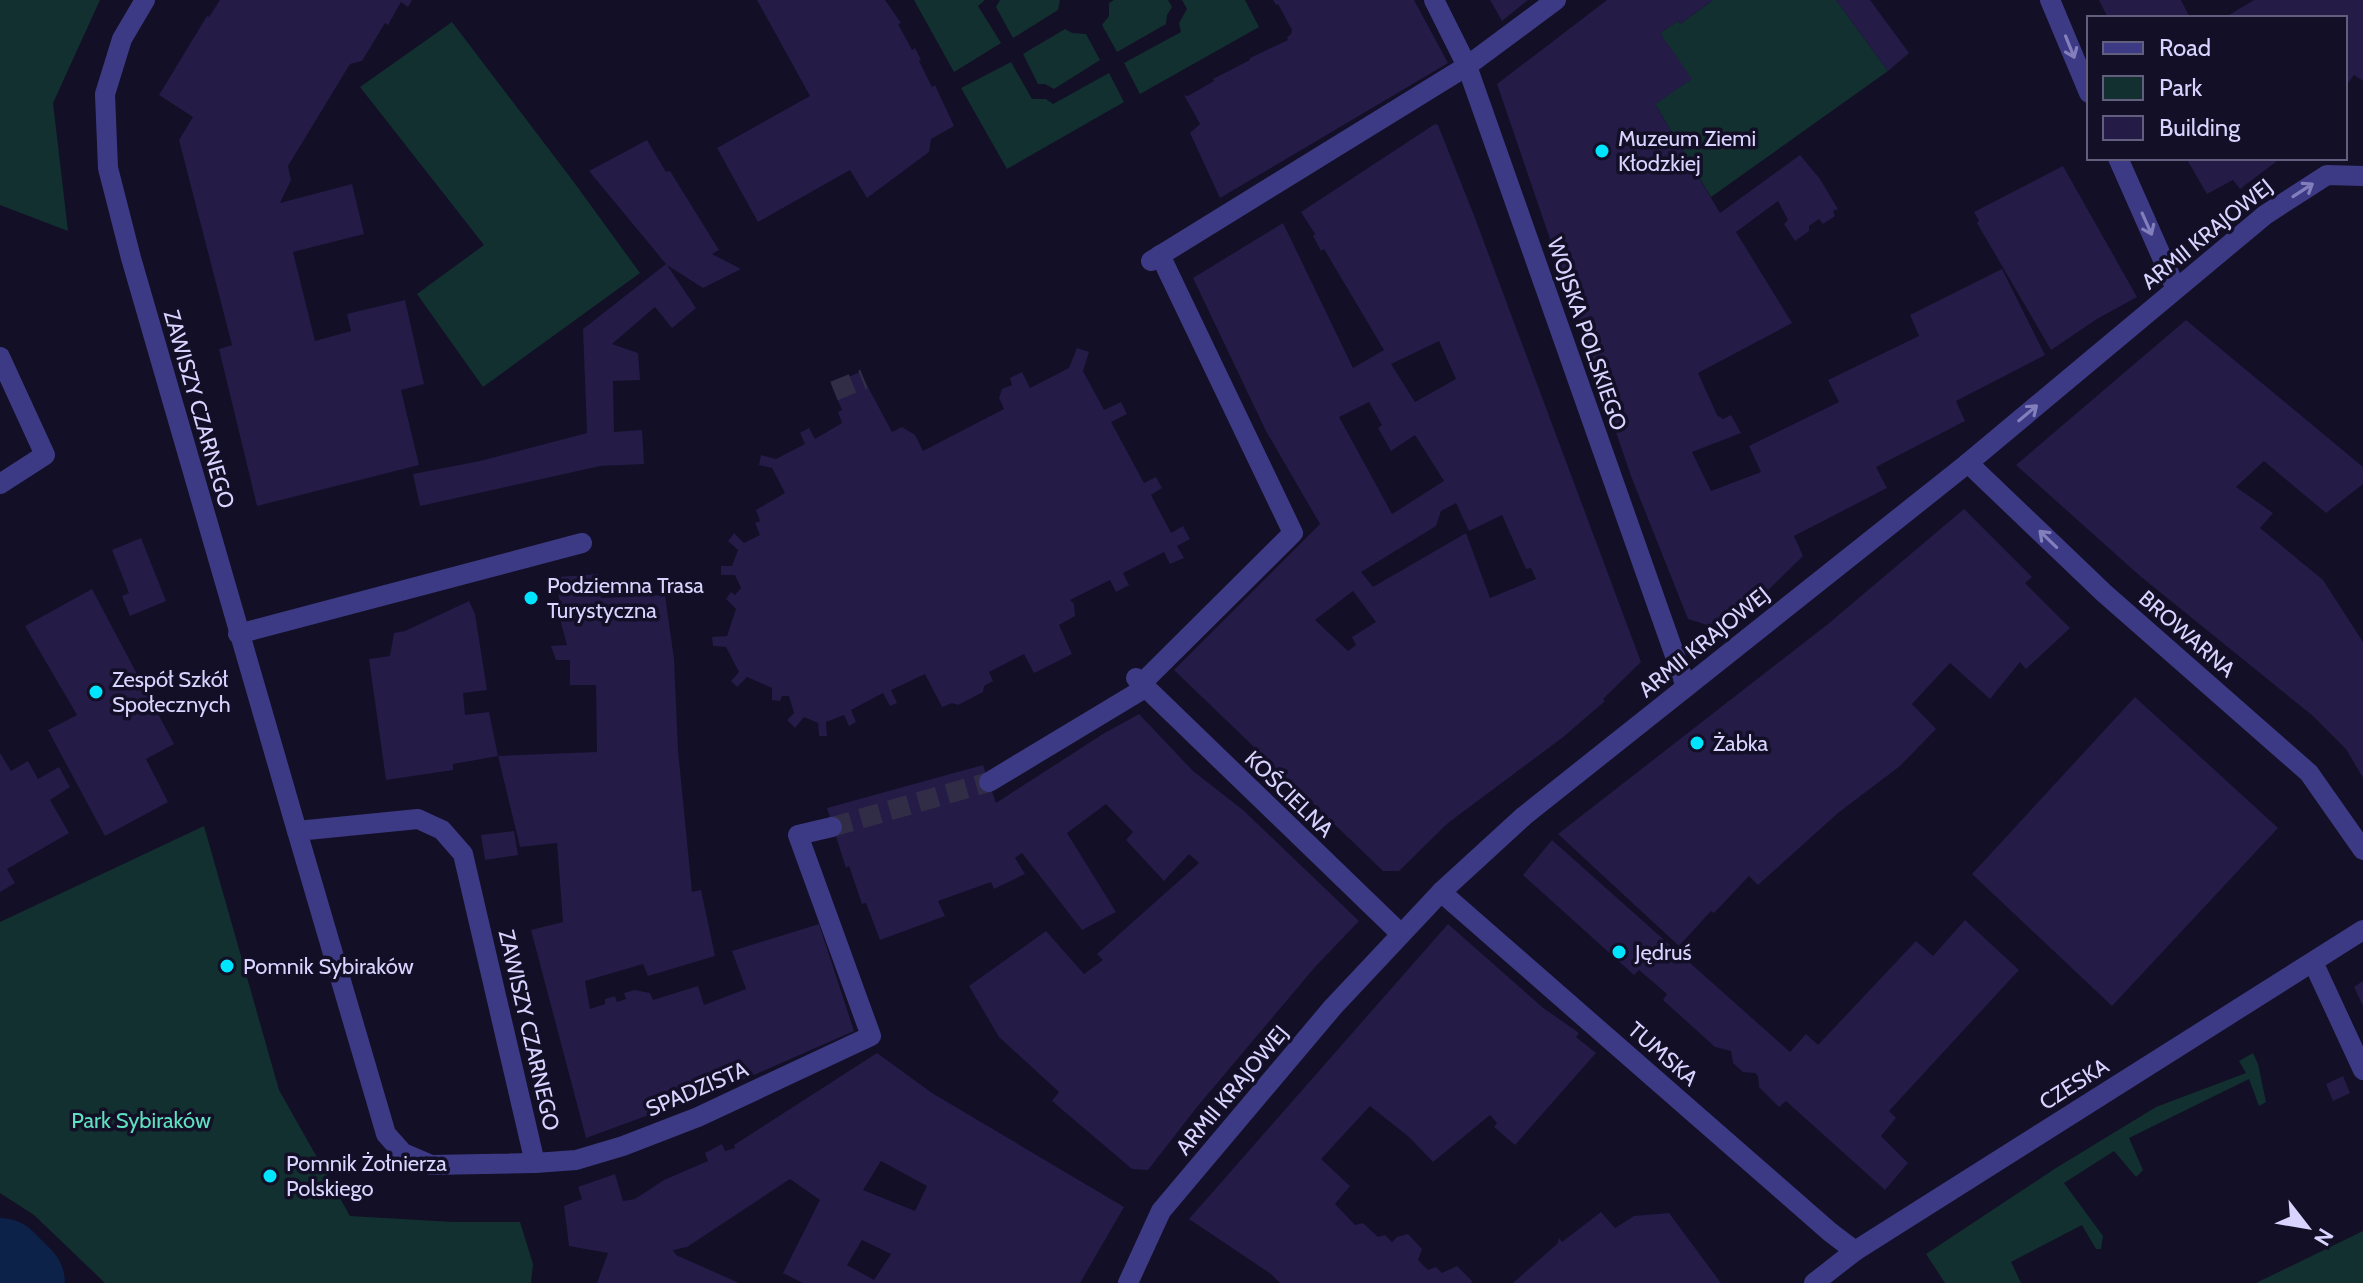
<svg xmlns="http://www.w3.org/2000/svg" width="2363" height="1283" font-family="Cabin,sans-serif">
  <rect width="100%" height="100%" fill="#130f26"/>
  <!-- green -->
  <g fill="#12302f">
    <polygon points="0,0 100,0 53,103 68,231 0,205"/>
    <polygon points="914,0 985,0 978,6 1001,43 954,72"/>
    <polygon points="1000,0 1060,0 1058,10 1013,38 996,7"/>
    <polygon points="1114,0 1168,0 1172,7 1167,15 1166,24 1117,52 1102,25 1109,16 1109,3"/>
    <polygon points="1182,0 1245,0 1259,27 1140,94 1124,63 1181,32 1179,23 1187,9"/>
    <polygon points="1713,0 1836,0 1888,71 1711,197 1655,104 1691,79 1660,33 1678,21 1680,24"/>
    <polygon points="452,22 573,181 640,273 483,387 417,294 484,245 360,87"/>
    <polygon points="1065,29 1072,33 1086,34 1100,60 1054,89 1045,84 1038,84 1023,54"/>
    <polygon points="1011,62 1032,99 1046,99 1053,104 1109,73 1124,102 1007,169 961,88"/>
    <polygon points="204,826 279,1090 350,1216 453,1222 520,1222 533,1264 531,1283 105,1283 34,1215 0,1193 0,922"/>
    <polygon points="2253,1053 2258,1064 2266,1102 2259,1106 2249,1079 2129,1138 2143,1170 2136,1177 2114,1151 2064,1183 2103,1236 2101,1249 2096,1249 2082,1225 2011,1262 2021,1283 1945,1283 1926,1254 2056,1168 2156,1107 2246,1073 2239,1061"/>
    <polygon points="2363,1231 2363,1283 2256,1283"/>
  </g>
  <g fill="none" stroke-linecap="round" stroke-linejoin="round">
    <!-- river -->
    <polyline stroke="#0c2248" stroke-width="94" points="0,1265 18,1283"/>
  </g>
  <!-- building -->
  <g fill="#241b47" fill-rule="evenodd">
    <polygon points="220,0 412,0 408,7 401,2 388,25 385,23 362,61 350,64 288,166 291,180 280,203 352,184 364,234 293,252 315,341 351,331 347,314 405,300 424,384 401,390 419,465 257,506 219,349 232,345 179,140 193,117 159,95 207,16 209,17"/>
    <polygon points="757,0 885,0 901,23 898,24 912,50 915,48 921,60 919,61 932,87 935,85 954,126 931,139 929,152 867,198 850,170 758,222 717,148 810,96"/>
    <polygon points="1273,0 1414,0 1448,63 1220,198 1190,133 1200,124 1184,95 1188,96 1214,81 1213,79 1250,60 1250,58 1288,40 1287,37 1291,34 1292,30 1278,4 1276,5"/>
    <polygon points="1490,0 1528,0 1502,21"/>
    <polygon points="1607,0 1713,0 1680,24 1678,21 1660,33 1692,79 1655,104 1720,213 1800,155 1820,179 1838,209 1833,211 1835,216 1823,224 1819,219 1809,226 1809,231 1795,241 1784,224 1788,220 1778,201 1736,232 1792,323 1698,373 1717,415 1723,419 1731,415 1741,433 1692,452 1711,491 1761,472 1749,446 1839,402 1828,380 1919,336 1910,315 2002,269 2045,355 1956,401 1965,421 1876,467 1887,488 1794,536 1803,556 1761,597 1710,626 1688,619 1631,476 1497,84"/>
    <polygon points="1836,0 1870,0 1909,53 1888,71"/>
    <polygon points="2099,0 2181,0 2189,16 2184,18 2108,18"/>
    <polygon points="2254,0 2363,0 2363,81 2354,75 2345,87 2345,18 2224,18"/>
    <path d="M1435 124 1438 125 1475 218 1641 662 1603 699 1605 701 1562 738 1448 823 1399 871H1383L1174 670 1320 524 1266 431 1193 278 1283 223 1353 368 1384 350 1324 249 1321 251 1313 236 1315 234 1301 212ZM1439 341 1456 379 1415 402 1391 364ZM1369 402 1382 425 1378 428 1391 451 1415 435 1444 481 1392 514 1339 417ZM1456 503 1469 531 1502 515 1526 569 1531 568 1536 579 1490 598 1466 533 1373 587 1361 572 1436 526 1441 511ZM1353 591 1376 622 1352 637 1356 645 1348 651 1315 620Z"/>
    <polygon points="647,140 666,172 670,171 719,250 712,254 741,269 703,288 667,265 696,308 672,328 655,307 612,344 638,353 640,380 613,381 614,432 642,430 644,464 600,466 420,506 413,474 480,461 587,433 583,329 666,264 589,171"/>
    <polygon points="2186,158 2281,158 2240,189 2233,180 2207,194"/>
    <polygon points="2063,166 2137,297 2097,319 2051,350 1977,223 1979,221 1974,212"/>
    <polygon points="2186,320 2363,467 2363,484 2326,513 2264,461 2236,487 2273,513 2260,528 2323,580 2363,642 2363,778 2346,749 2313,716 2140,576 2016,465"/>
    <polygon points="1077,348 1089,352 1083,371 1104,410 1121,402 1127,414 1111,422 1144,483 1156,477 1162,488 1151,495 1171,533 1183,526 1190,539 1177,546 1184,558 1170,564 1164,552 1123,573 1129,585 1116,592 1110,580 1070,600 1074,604 1075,616 1059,625 1072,654 1034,673 1024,654 989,672 993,681 984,686 983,692 958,705 952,703 942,707 925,674 891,690 897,703 890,706 883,693 851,710 856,722 849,726 844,715 826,722 827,736 819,736 818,723 804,717 795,728 787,720 794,713 789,696 782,696 780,701 772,700 772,688 747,677 737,687 731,681 739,672 726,647 713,646 712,637 727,636 736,609 726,599 731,592 735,595 741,588 735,575 721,575 721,566 732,566 738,550 728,541 734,533 744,543 760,535 755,523 760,521 756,510 785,493 772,468 759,465 761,455 776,459 805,444 800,433 809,428 815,439 842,423 838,412 842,410 831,384 860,372 892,432 902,427 915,435 923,451 1004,409 999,398 1002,389 1012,385 1010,378 1022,372 1030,388 1069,368"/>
    <polygon points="1964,509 2032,577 2025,583 2070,628 2026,669 2020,662 1990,699 1950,663 1912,704 1936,729 1900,766 1838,813 1758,885 1749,876 1714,913 1711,911 1679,946 1558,834 1828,624"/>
    <polygon points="141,538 166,601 130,616 122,596 129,593 112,550"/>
    <polygon points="598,574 601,598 665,595 674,659 678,750 692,892 701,890 715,956 648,976 643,964 585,981 590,1009 605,1004 605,999 615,996 617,1002 626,999 624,993 635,990 650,993 653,1000 698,986 704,1005 746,989 732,951 819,924 854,1031 731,1085 586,1138 531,930 563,922 557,843 520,847 498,756 597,752 596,685 570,685 570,660 556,660 551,646 567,645 555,601 559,600 557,577"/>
    <polygon points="92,589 174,744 146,759 168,802 105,836 48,730 77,715 25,626"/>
    <polygon points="469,601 475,614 487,690 463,693 465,715 489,712 498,756 453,764 453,770 386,780 369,659 390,656 394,633 405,631"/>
    <polygon points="2135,697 2278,828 2112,1006 1972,874"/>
    <polygon points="1139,714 1193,771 1243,810 1359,921 1315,967 1197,1107 1148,1170 1132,1169 1052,1101 1059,1092 999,1037 969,986 1046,931 1084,974 1103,960 1097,954 1199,863 1189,854 1164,881 1126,840 1133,832 1106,804 1067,833 1116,912 1082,930 1022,853 1015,858 1025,874 994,889 991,882 938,901 945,916 880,940 866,903 862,904 849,866 846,868 827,808 983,765 996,803 1103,734"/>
    <polygon points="0,753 11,771 28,761 38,779 59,767 70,787 50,800 69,833 7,869 15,883 0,892"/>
    <polygon points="514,831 518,855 485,860 481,835"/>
    <polygon points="1552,840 1790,1052 1806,1034 1818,1045 1916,941 1933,956 1965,920 2019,970 1889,1111 1896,1118 1881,1136 1908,1163 1885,1190 1786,1101 1779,1107 1759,1087 1758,1076 1755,1073 1743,1072 1733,1063 1731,1051 1715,1047 1663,1000 1667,994 1639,970 1634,975 1523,875"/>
    <polygon points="1448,924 1542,1007 1579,1033 1576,1037 1596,1053 1515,1145 1494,1127 1497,1123 1490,1115 1433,1162 1409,1137 1370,1106 1321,1159 1350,1186 1335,1204 1355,1225 1363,1223 1378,1237 1385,1235 1392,1242 1397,1237 1408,1234 1422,1249 1418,1260 1428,1270 1436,1267 1442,1273 1457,1266 1472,1281 1471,1283 1280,1283 1271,1274 1189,1219"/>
    <polygon points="2363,981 2363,1006 2354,987"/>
    <path d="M877 1053 932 1093 1124 1207 1080 1283H803L783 1273 820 1200 790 1179 687 1247 673 1250 676 1255 739 1283H597L608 1253 569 1246 564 1206 582 1199 578 1187 615 1174 623 1201 635 1199 664 1180 708 1161 705 1153 722 1144 725 1151 735 1148 734 1145ZM881 1161 927 1186 915 1211 863 1190ZM862 1240 891 1254 874 1280 847 1265Z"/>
    <polygon points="2343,1076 2350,1093 2333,1101 2326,1084"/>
    <polygon points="1601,1212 1615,1228 1634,1216 1669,1213 1721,1283 1513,1283 1557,1244 1559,1238 1562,1242"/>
  </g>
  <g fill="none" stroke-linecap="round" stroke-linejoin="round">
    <!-- street-tunnel -->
    <g stroke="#312d47" stroke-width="20" stroke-dasharray="20 10" stroke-linecap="butt">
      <polyline points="834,391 864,379"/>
      <polyline points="832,827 989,782"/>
    </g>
    <!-- lane -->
    <g stroke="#3d3a85" stroke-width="20">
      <polyline points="1467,66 1556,0"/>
      <polyline points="0,357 45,455 0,484"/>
      <polyline points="238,634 582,543"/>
      <polygon points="418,819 442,830 463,854 535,1163 431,1165 403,1153 386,1134 297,831"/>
      <polyline points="2313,962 2363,1070"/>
      <polyline points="535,1163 576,1160 623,1146 698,1117 871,1036 798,835 832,827"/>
    </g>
    <!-- street -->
    <g stroke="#3d3a85" stroke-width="20">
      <polyline points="145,0 122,39 105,94 108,168 131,258 297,831"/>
      <polyline points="1434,0 1467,66 1686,687"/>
      <polyline points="2050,0 2089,93"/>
      <polyline points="2118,158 2176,289"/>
      <polyline points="1151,261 1467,66"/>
      <polyline points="1968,463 2104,593 2309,773 2363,850"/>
      <polyline points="1136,678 1401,934"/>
      <polyline points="1141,684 1293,533 1160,255"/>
      <polyline points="989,782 1145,688"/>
      <polyline points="1441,892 1830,1232 1855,1251"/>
      <polyline points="1128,1283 1161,1211 1333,1007 1441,892 1524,816 1968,463 2265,215 2327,175 2363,176"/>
      <polyline points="1814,1283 1855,1251 2363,930"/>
    </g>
  </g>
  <!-- one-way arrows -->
  <defs><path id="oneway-shaft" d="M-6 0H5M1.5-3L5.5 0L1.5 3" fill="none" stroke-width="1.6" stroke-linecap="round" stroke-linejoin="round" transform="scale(2)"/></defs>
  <g stroke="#837fbc">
    <use href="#oneway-shaft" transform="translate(2070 47) rotate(68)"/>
    <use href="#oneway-shaft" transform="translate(2303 190) rotate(-33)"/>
    <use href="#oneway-shaft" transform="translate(2147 224) rotate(66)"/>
    <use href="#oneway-shaft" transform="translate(2028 413) rotate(-40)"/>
    <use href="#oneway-shaft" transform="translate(2048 539) rotate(-136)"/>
  </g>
  <!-- markers -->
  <g fill="#00e5ff" stroke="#130f26" stroke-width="3">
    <circle cx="1602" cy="151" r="8"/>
    <circle cx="531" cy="598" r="8"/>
    <circle cx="96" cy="692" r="8"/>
    <circle cx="1697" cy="743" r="8"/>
    <circle cx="1619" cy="952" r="8"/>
    <circle cx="227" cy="966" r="8"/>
    <circle cx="270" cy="1176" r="8"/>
  </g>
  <g text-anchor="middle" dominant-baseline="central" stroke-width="7" stroke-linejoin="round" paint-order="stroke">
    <!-- poi labels -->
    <g font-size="22" fill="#d9d4ff" stroke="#130f26" text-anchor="start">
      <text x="1618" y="138">Muzeum Ziemi<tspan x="1618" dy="25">Kłodzkiej</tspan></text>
      <text x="547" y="585">Podziemna Trasa<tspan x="547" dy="25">Turystyczna</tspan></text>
      <text x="112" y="679">Zespół Szkół<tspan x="112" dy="25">Społecznych</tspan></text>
      <text x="1713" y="743">Żabka</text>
      <text x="1635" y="952">Jędruś</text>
      <text x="243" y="966">Pomnik Sybiraków</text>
      <text x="286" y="1163">Pomnik Żołnierza<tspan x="286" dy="25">Polskiego</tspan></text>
    </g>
    <!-- street labels -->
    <g font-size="22" fill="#d9d4ff" stroke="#130f26">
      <text transform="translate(2207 234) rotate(-39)">ARMII KRAJOWEJ</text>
      <text transform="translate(1587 334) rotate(71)">WOJSKA POLSKIEGO</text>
      <text transform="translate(199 409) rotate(74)">ZAWISZY CZARNEGO</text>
      <text transform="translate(2187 634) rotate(41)">BROWARNA</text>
      <text transform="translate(1704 642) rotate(-39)">ARMII KRAJOWEJ</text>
      <text transform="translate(1289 794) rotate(44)">KOŚCIELNA</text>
      <text transform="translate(529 1030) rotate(77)">ZAWISZY CZARNEGO</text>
      <text transform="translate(1663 1054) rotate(41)">TUMSKA</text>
      <text transform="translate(2074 1084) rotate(-32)">CZESKA</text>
      <text transform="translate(697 1089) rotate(-23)">SPADZISTA</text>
      <text transform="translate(1232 1090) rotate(-50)">ARMII KRAJOWEJ</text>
    </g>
    <!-- park labels -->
    <g font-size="22" fill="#5fe0c0" stroke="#130f26">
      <text x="141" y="1120">Park Sybiraków</text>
    </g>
  </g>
  <!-- legend -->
  <rect x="2087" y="16" width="260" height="144" fill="#130f26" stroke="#625e7d" stroke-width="2"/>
  <rect x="2103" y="42" width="40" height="12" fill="#3d3a85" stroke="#625e7d" stroke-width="2"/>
  <text x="2159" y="56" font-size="24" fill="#d9d4ff">Road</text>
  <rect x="2103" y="76" width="40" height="24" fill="#12302f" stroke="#625e7d" stroke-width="2"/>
  <text x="2159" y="96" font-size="24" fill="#d9d4ff">Park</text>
  <rect x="2103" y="116" width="40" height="24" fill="#241b47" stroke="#625e7d" stroke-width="2"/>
  <text x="2159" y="136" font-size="24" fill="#d9d4ff">Building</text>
  <!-- north arrow -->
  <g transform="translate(2307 1227) rotate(121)" stroke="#130f26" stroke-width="6" paint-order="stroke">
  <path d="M0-6L14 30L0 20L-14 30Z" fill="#d9d4ff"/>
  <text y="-12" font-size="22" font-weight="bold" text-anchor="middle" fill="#d9d4ff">N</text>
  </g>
</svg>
